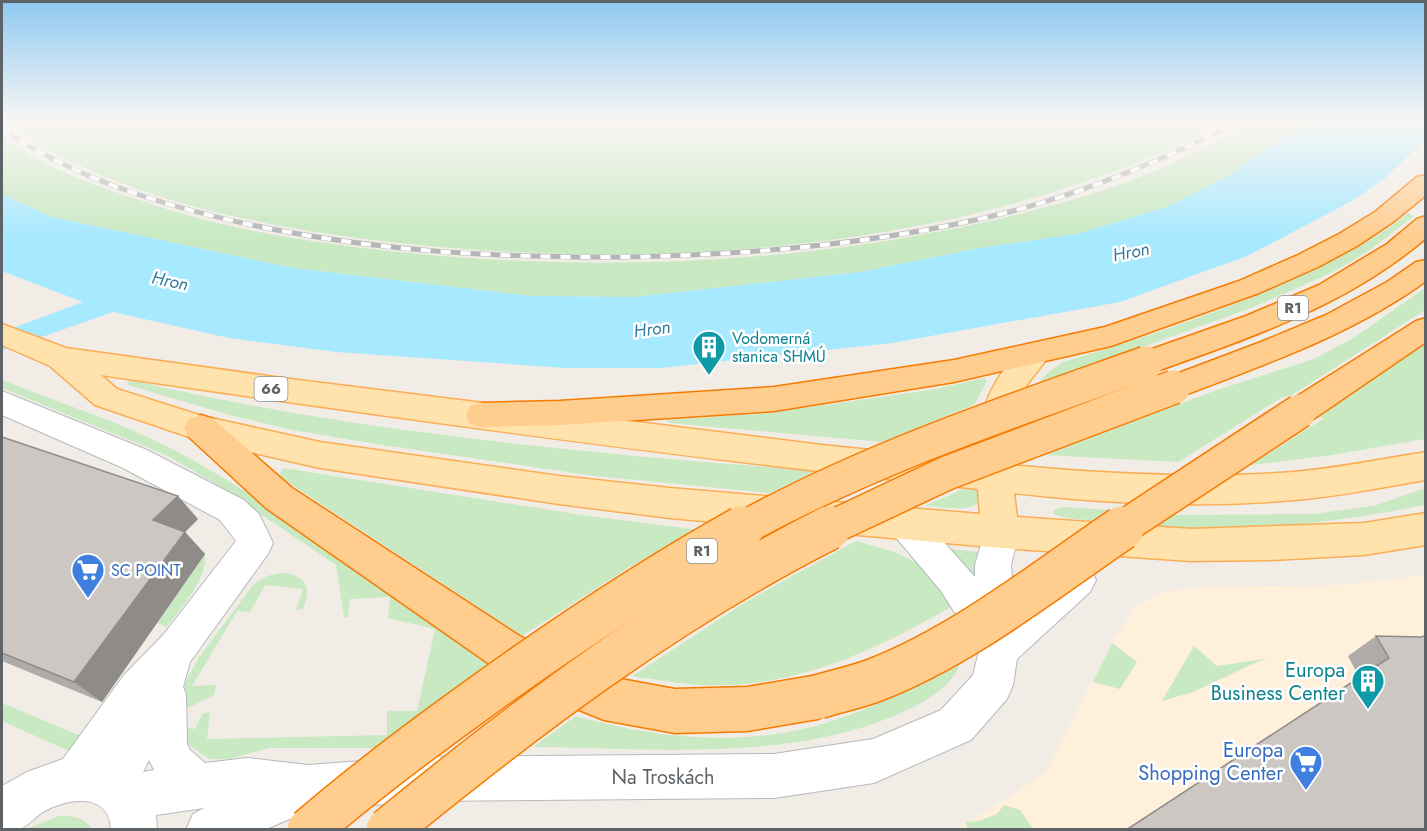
<svg xmlns="http://www.w3.org/2000/svg" width="1427" height="831" font-family="Jost,sans-serif">
  <rect width="100%" height="100%" fill="#f1ece6"/>
  <!-- commercial -->
  <polygon fill="#fff0dc" points="1425,575 1425,829 956,830 1044,774 1112,643 1134,608 1160,593 1197,587 1339,585"/>
  <!-- green -->
  <g fill="#c8e9c1">
    <path d="M4 122H1224C1189 142 1152 157 1114 171 889 256 619 269 382 241 251 225 114 198 4 122Z"/>
    <path d="M1248 122H1307L1227 176 1169 206 1077 234 980 248 860 272 633 297 532 296 293 268 52 217 2 194V136C43 168 93 185 142 201 228 231 318 244 409 253 621 274 839 262 1046 207 1093 195 1142 178 1186 157 1207 147 1228 134 1248 122Z"/>
    <path d="M1408 213 1414 216 1370 250 1333 272 1251 308 1037 385 1046 374 1063 362C1134 341 1203 318 1271 289 1320 268 1367 246 1408 213Z"/>
    <polygon points="1425,288 1425,310 1292,395 1281,398 1178,462 1045,455 1217,390 1314,359 1355,337"/>
    <polygon points="1425,344 1425,439 1326,456 1251,465 1323,419 1320,416"/>
    <polygon points="985,378 987,381 974,405 882,442 670,423 666,420 769,413 930,390"/>
    <path d="M2 380C57 402 123 423 174 450 289 512 394 593 501 667L386 748H269L229 759H209L190 746 182 727 195 729 203 713H210L207 739 387 735V711H417L435 629 388 618 390 597 350 599 348 617H344L336 565 218 485 166 455 2 388Z"/>
    <path d="M131 380C355 433 587 453 816 471L769 493 595 476 376 444 293 430 233 416 128 385 127 382Z"/>
    <polygon points="283,468 582,515 699,530 631,566 522,636 286,481 279,475"/>
    <path d="M968 487 976 490 981 496 980 502C965 513 943 507 925 506Z"/>
    <path d="M1425 488V505C1344 521 1259 532 1176 528 1140 526 1104 521 1067 518L1053 514V510L1066 507 1174 515 1313 514 1374 506Z"/>
    <path d="M856 541 895 552 927 568 953 606C874 651 794 689 701 685 678 684 655 679 632 676L749 600Z"/>
    <polygon points="942,548 979,552 976,583"/>
    <path d="M205 554C207 581 181 606 167 627L157 623Z"/>
    <path d="M281 573C306 574 312 587 303 609L296 610 303 589 265 585 250 612 237 611 192 686 216 685 214 695 188 708 182 707V693L187 679 200 656 253 585 267 576Z"/>
    <polygon points="1112,643 1137,662 1120,689 1093,682"/>
    <polygon points="1194,646 1217,666 1269,658 1257,662 1193,692 1162,701"/>
    <path d="M962 660C959 666 956 674 951 679 938 696 913 708 894 716 782 762 652 748 533 747L576 716C657 739 747 748 829 722 876 708 920 684 962 660Z"/>
    <polygon points="2,703 88,739 71,752 2,721"/>
    <polygon points="1004,805 1020,810 1033,829 967,829 966,822 979,821 997,814"/>
    <path d="M59 816C73 816 84 817 92 829H27Z"/>
  </g>
  <!-- water -->
  <polygon fill="#a7e9ff" points="1307,122 1425,122 1425,140 1385,178 1352,201 1247,256 1120,302 892,343 661,368 566,368 336,352 229,338 113,312 2,351 2,332 83,302 2,271 2,194 52,217 293,268 532,296 633,297 860,272 980,248 1077,234 1169,206 1227,176"/>
  <g fill="none" stroke-linecap="round" stroke-linejoin="round">
    <defs>
      <path id="minor" d="M2 391 147 450 244 500 259 514 273 543 268 554 190 662 183 687 186 694 187 744 190 750 205 763 247 758 308 765 418 757 774 754 873 739 941 710 973 675 979 651 941 591 893 534 888 524 893 514 906 509 919 514 975 577V565L988 521 1001 517 1014 521 1019 532 1011 565 1015 609 1064 568 1077 563 1090 568 1096 580 1090 592 1017 659 1013 685 1007 699 971 740 874 783 774 798 418 801 308 811 264 830H186L193 814 204 808 156 815 157 830H111C110 791 66 798 43 812 35 817 28 826 20 829 15 831 7 830 2 830V786L27 772 63 759 124 675 164 634 236 541 220 520 123 468 2 415ZM149 760 154 770 143 772Z"/>
      <path id="major" d="M2 324 66 348 282 378 822 445 976 461C976 424 986 391 1010 362 1021 349 1027 343 1045 348L1049 355C1042 367 1031 377 1024 390 1011 412 1009 440 1011 465 1105 474 1200 479 1294 472 1338 468 1382 459 1426 452V480C1382 487 1338 497 1294 500 1201 508 1107 504 1014 493L1017 517 1191 529 1364 523 1426 513V545L1364 555 1271 560 1191 561 1001 548 670 518 559 504 320 468 201 441 95 405 50 366 2 345ZM101 375C392 418 685 458 978 489L980 514 670 488 559 476 320 442 202 416 117 389Z"/>
      <g id="highway">
        <polygon points="1426,175 1426,195 1393,222 1357,246 1318,267 1259,293 1111,346 954,382 774,411 560,425 482,427 470,424 466,415 470,406 482,403 560,401 774,387 954,360 1105,327 1239,281 1298,255 1339,234 1375,212 1417,177"/>
        <path d="M1426 216V238C1348 305 1252 337 1157 371L1146 374 1135 371 1131 363 1135 355 1246 316 1319 285 1387 244 1417 219Z"/>
        <path d="M1426 260V281C1353 334 1268 363 1185 395L1174 398 1163 395 1158 387 1163 379 1261 342 1326 315 1387 282 1416 262Z"/>
        <polygon points="1426,318 1426,342 1312,420 1300,423 1288,420 1284,411 1288,402 1416,321"/>
        <polygon points="201,415 213,419 292,488 518,635 563,661 604,676 675,689 747,687 818,675 833,682 840,697 833,712 818,719 747,731 675,733 604,720 535,692 488,663 266,508 189,437 184,428 189,419"/>
      </g>
    </defs>
    <!-- minor casing -->
    <use href="#minor" stroke="#b6babd" stroke-width="2"/>
    <!-- major casing -->
    <use href="#major" stroke="#fbad55" stroke-width="3"/>
    <!-- highway casing -->
    <use href="#highway" stroke="#f67b00" stroke-width="3"/>
    <!-- minor -->
    <use href="#minor" fill="#fff" fill-rule="evenodd"/>
    <!-- major -->
    <use href="#major" fill="#ffe2ac" fill-rule="evenodd"/>
    <!-- highway -->
    <use href="#highway" fill="#ffcd8e" fill-rule="evenodd"/>
    <defs>
      <path id="rail" d="M2 129C78 180 164 206 252 225 374 251 498 258 623 257 751 255 880 244 1005 213 1087 192 1163 160 1238 122"/>
    </defs>
    <!-- rail casing -->
    <use href="#rail" stroke="#b5b6b7" stroke-width="5"/>
    <!-- rail -->
    <use href="#rail" stroke="#fff" stroke-width="4" stroke-dasharray="10" stroke-linecap="butt"/>
    <defs>
      <g id="highway-bridge-far1">
        <path d="M740 530C868 459 1009 412 1146 363"/>
        <polyline points="826,530 947,473 1174,387"/>
        <polyline points="1119,530 1300,411"/>
      </g>
      <g id="highway-bridge">
        <path d="M818 697C837 691 857 687 875 680 963 646 1044 581 1122 528"/>
        <path d="M309 830C360 786 413 746 467 707 556 642 646 582 742 528"/>
        <path d="M388 830C526 717 669 609 829 528"/>
      </g>
    </defs>
    <!-- highway-bridge-far1 casing -->
    <use href="#highway-bridge-far1" stroke="#f67b00" stroke-width="36" stroke-linecap="butt"/>
    <!-- highway-bridge casing -->
    <use href="#highway-bridge" stroke="#f67b00" stroke-width="46" stroke-linecap="butt"/>
    <!-- highway-bridge-far1 -->
    <use href="#highway-bridge-far1" stroke="#ffcd8e" stroke-width="33"/>
    <!-- highway-bridge -->
    <use href="#highway-bridge" stroke="#ffcd8e" stroke-width="43"/>
  </g>
  <!-- wall -->
  <g fill="#afaba8">
    <polygon points="2,437 198,519 185,532 205,554 102,702 2,661"/>
    <polygon points="1376,636 1422,637 1359,677 1348,656"/>
  </g>
  <!-- shaded-wall -->
  <polygon fill="#8f8b88" points="178,496 198,519 185,532 205,554 102,702 74,682 153,520"/>
  <!-- building -->
  <g fill="#ccc7c3" stroke="#8f8b88" stroke-width="1.5">
    <polygon points="2,437 178,496 153,520 185,532 74,682 2,653"/>
    <polygon points="1425,635 1425,830 1126,830 1389,658 1376,636 1422,637"/>
  </g>
  <!-- sky -->
  <linearGradient id="sky" x2="0" y2="1"><stop stop-color="#8ec9f1"/><stop offset="0.51" stop-color="#f9f6f4"/><stop offset="1" stop-color="#f9f6f4" stop-opacity="0"/></linearGradient>
  <rect width="1427" height="238" fill="url(#sky)"/>
  <!-- icons -->
  <defs>
    <symbol id="building-pin" viewBox="-11 -11 22 30"><path d="M0 17L-7.5 6A9.5 9.5 0 1 1 7.5 6Z" fill="#0f9aa8" stroke="#fff"/><path d="M-4-6H4V6H1V3H-1V6H-4ZM-2.5-4.3h1.7v1.8h-1.7ZM.8-4.3h1.7v1.8H.8ZM-2.5-1h1.7V.8h-1.7ZM.8-1h1.7V.8H.8Z" fill="#fff"/></symbol>
    <symbol id="supermarket-pin" viewBox="-11 -11 22 30"><path d="M0 17L-7.5 6A9.5 9.5 0 1 1 7.5 6Z" fill="#3f7fe0" stroke="#fff"/><path d="M-6-5.5h2.5l.6 2H6L4.5 2H-2.5L-4.4-4H-6ZM-1.5 3.2a1.3 1.3 0 1 0 .1 0ZM3 3.2a1.3 1.3 0 1 0 .1 0Z" fill="#fff"/></symbol>
  </defs>
  <g fill-rule="evenodd">
    <use href="#building-pin" x="690" y="328" width="38" height="52"/>
    <use href="#supermarket-pin" x="69" y="551" width="38" height="52"/>
    <use href="#building-pin" x="1349" y="662" width="38" height="52"/>
    <use href="#supermarket-pin" x="1287" y="743" width="38" height="52"/>
  </g>
  <g text-anchor="middle" dominant-baseline="central" stroke-width="5" stroke-linejoin="round" paint-order="stroke">
    <!-- shield labels -->
    <g fill="#fff" stroke="#8e9295" stroke-width="1.5">
      <rect x="1278" y="296" width="30" height="24" rx="4.5"/>
      <rect x="254.5" y="377" width="33" height="24" rx="4.5"/>
      <rect x="687" y="539" width="30" height="24" rx="4.5"/>
    </g>
    <g font-size="15" font-weight="bold" fill="#5d6367">
      <text x="1293" y="308">R1</text>
      <text x="271" y="389">66</text>
      <text x="702" y="551">R1</text>
    </g>
    <!-- culture labels -->
    <g font-size="16" fill="#0d838f" stroke="#fff" text-anchor="start">
      <text x="732" y="338">Vodomerná<tspan x="732" dy="18">stanica SHMÚ</tspan></text>
    </g>
    <!-- shop labels -->
    <g font-size="16" fill="#366cbe" stroke="#fff" text-anchor="start">
      <text x="111" y="570">SC POINT</text>
    </g>
    <!-- water labels -->
    <g font-size="18" font-style="italic" fill="#357b9d" stroke="#fff">
      <text transform="translate(1131 252) rotate(-11)">Hron</text>
      <text transform="translate(170 281) rotate(12)">Hron</text>
      <text transform="translate(652 329) rotate(-8)">Hron</text>
    </g>
    <!-- near-culture labels -->
    <g font-size="20" fill="#0d838f" stroke="#fff" text-anchor="end">
      <text x="1345" y="670">Europa<tspan x="1345" dy="23">Business Center</tspan></text>
    </g>
    <!-- near-shop labels -->
    <g font-size="20" fill="#366cbe" stroke="#fff" text-anchor="end">
      <text x="1283" y="750">Europa<tspan x="1283" dy="23">Shopping Center</tspan></text>
    </g>
    <!-- near-street labels -->
    <g font-size="20" fill="#5d6367" stroke="#fff">
      <text x="663" y="777">Na Troskách</text>
    </g>
  </g>
  <!-- border -->
  <rect width="1427" height="831" fill="none" stroke="#5d6367" stroke-width="6"/>
</svg>
